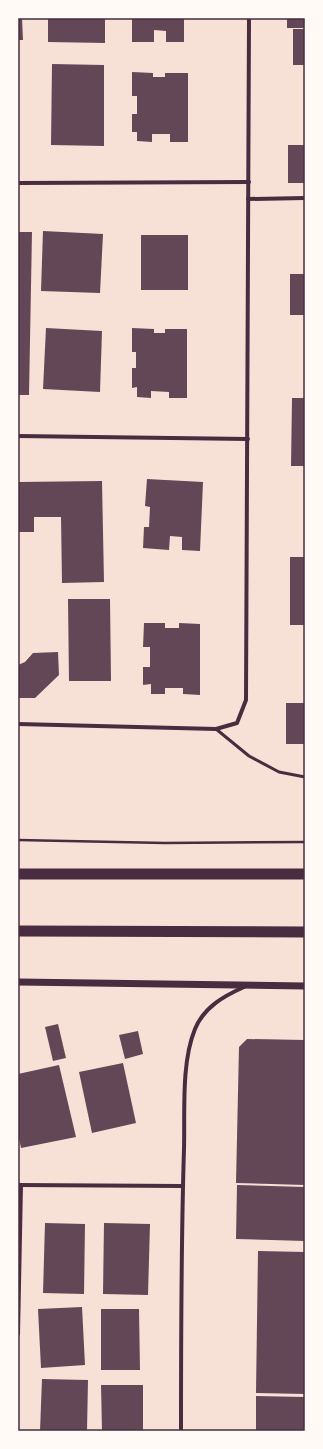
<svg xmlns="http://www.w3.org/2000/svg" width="323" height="1449" font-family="'Exo 2',sans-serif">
  <rect width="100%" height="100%" fill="#f7e1d7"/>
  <!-- building -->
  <g fill="#644757">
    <polygon points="18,18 22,18 23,40 18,40"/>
    <polygon points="48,18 105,18 105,43 48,42"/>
    <polygon points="132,18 184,18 184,42 166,42 166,31 154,30 154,42 132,42"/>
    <rect x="287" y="18" width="18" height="10"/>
    <rect x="293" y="29" width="12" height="36"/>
    <polygon points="52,64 104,65 104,146 51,145"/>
    <polygon points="132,72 153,73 153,77 165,77 165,73 188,73 188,142 170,142 170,134 152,134 152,142 137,141 137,132 132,132 132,114 137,114 137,96 132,96"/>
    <rect x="288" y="145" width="17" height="38"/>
    <polygon points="43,231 103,234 100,293 41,291"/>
    <polygon points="18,232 32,232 29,395 18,395"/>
    <rect x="141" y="235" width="47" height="55"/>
    <rect x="290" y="274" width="15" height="41"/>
    <polygon points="46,328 102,331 100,392 43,389"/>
    <polygon points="132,328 154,329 154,333 165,333 165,329 187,329 187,398 169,398 169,392 151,391 151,398 137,397 137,387 132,388 132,368 136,368 136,352 132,352"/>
    <polygon points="292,398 305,398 305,466 291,466"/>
    <polygon points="147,479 203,482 200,551 182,550 182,537 170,536 169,550 143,548 144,527 149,527 150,507 145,506"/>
    <polygon points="102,481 104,582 62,583 61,517 34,517 34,532 18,532 18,482"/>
    <rect x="290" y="557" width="15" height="68"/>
    <polygon points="68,599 110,599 111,681 69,681"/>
    <polygon points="144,623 165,623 165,628 179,628 179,623 200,624 200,695 183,694 183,688 165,688 165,694 151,694 151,684 143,685 143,667 150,667 150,647 143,647"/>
    <polygon points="58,652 59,675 35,698 18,698 18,665 25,662 33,653"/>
    <rect x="286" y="703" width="19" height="41"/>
    <polygon points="58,1024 66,1058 53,1061 45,1027"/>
    <polygon points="138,1031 143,1054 125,1059 119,1035"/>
    <polygon points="247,1039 305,1040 305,1185 236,1183 239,1047"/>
    <polygon points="123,1063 136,1123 92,1133 79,1072"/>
    <polygon points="59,1065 76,1137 21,1148 18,1133 18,1074"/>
    <polygon points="237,1185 305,1187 305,1241 236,1239"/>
    <polygon points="45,1223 85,1224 84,1294 43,1293"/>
    <polygon points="104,1223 150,1224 148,1295 103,1294"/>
    <polygon points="258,1251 305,1252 305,1394 256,1393"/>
    <polygon points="82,1307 85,1365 41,1368 38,1309"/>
    <polygon points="101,1309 139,1309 140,1370 101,1370"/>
    <polygon points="42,1379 88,1380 87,1431 40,1431"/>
    <polygon points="101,1385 143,1385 143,1431 102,1431"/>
    <polygon points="256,1396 305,1397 305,1431 256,1431"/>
  </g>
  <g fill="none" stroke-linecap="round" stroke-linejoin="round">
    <!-- path -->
    <polyline stroke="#4a2c40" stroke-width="2.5" points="18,840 165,843 305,842"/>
    <!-- service -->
    <polyline stroke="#4a2c40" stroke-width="3" points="216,729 249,756 279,772 305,777"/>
    <!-- minor -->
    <g stroke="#4a2c40" stroke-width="4">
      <polyline points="18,183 249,182"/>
      <polyline points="248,199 305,198"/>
      <polyline points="18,436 248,439"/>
      <polyline points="18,724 216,729 237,723 246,700 249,18"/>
      <polyline points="18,1185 182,1186"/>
      <polyline points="18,1334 21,1185"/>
      <path d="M181 1431C181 1337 181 1243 184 1149 185 1113 181 1063 195 1029 204 1007 224 996 244 987"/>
    </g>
    <!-- tertiary -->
    <polyline stroke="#4a2c40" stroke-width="7" points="18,982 305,986"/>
    <!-- trunk -->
    <g stroke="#4a2c40" stroke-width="11">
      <polyline points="18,874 305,874"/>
      <polyline points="18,931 305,932"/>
    </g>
  </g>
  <!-- border -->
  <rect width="323" height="1449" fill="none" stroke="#fffaf5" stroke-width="38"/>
  <rect x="19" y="19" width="285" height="1411" fill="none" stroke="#4a2c40" stroke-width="1.5"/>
</svg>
